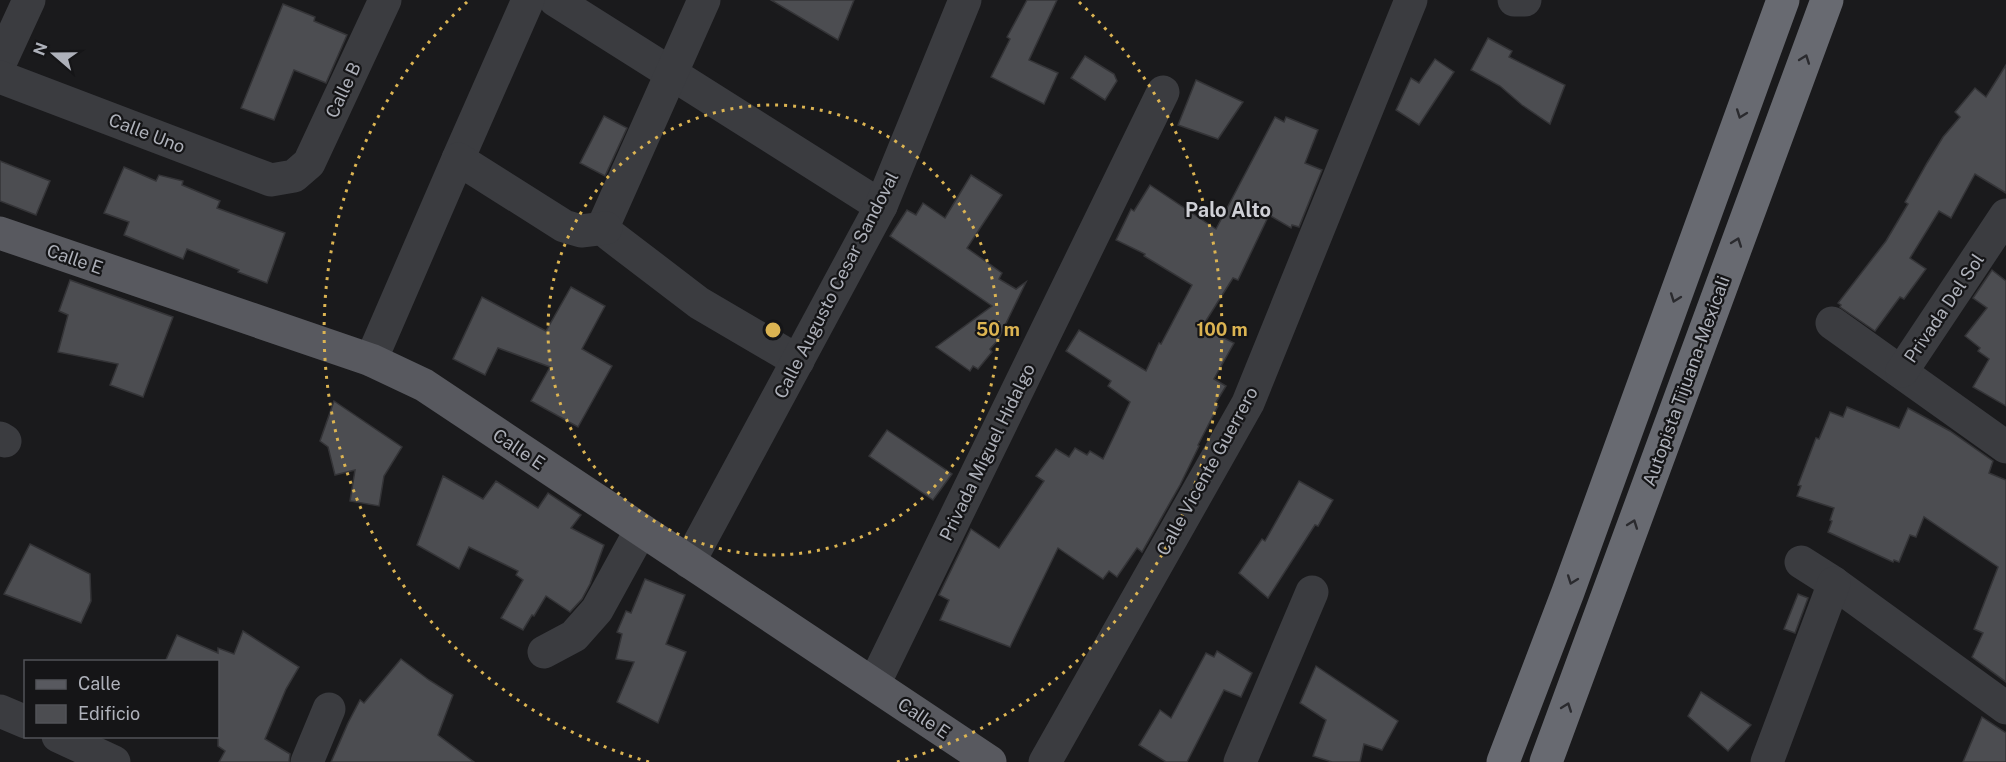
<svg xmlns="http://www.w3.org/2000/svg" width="2006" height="762" font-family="'Public Sans',sans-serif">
  <rect width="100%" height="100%" fill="#1a1a1c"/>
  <!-- building -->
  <g fill="#4c4d51" stroke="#343437" stroke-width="1.5">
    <polygon points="771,0 854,0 838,40"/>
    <polygon points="1027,0 1057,0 1029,60 1058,73 1044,104 991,77 1010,39 1007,37"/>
    <polygon points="283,4 315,17 314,21 347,35 326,83 294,70 274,120 241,108"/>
    <polygon points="1488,38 1512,51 1509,57 1565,85 1550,124 1522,105 1500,86 1471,70"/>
    <polygon points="1085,56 1114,74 1117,81 1105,100 1071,78"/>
    <polygon points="1435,59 1454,72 1419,125 1396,110 1411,78 1419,83"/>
    <polygon points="2006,65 2006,193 1975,174 1951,218 1939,211 1910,258 1926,269 1904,299 1900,297 1875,331 1840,307 1841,305 1838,303 1886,241 1908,204 1905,202 1927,163 1943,137 1960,117 1955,112 1975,88 1986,97"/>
    <polygon points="1196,80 1243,102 1218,139 1178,125"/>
    <polygon points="604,116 627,128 605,176 580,163"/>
    <polygon points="1275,117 1284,122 1286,117 1318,130 1305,163 1322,170 1299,227 1292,225 1291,228 1269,215 1238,280 1233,278 1202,327 1234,343 1214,379 1226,386 1215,404 1218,406 1198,445 1199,446 1180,485 1142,552 1137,548 1117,577 1109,571 1103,579 1058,548 1010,647 940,620 949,600 939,595 971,529 999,548 1044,481 1036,476 1056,449 1069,457 1075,448 1087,455 1090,451 1103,459 1117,430 1130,402 1108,386 1111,381 1066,351 1079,330 1146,371 1159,343 1161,344 1192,285 1144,256 1145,254 1116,240 1131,209 1134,211 1150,185 1216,229"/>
    <polygon points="0,161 50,181 36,215 0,201"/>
    <polygon points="124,167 156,181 159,175 183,181 182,185 220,201 217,208 285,233 267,283 238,272 239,270 187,249 183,259 124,235 129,222 104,213"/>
    <polygon points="971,175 1002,195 967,248 1002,273 999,279 1016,289 1026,282 998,340 990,349 992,352 978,369 973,366 970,371 936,347 992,306 890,236 907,210 916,215 923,203 945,218"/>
    <polygon points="1992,270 2006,281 2006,406 1973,387 1989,359 1978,351 1980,348 1965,336 1987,308 1973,298"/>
    <polygon points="70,280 173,317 143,397 110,385 118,364 58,352 68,315 59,311"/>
    <polygon points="571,287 605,306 582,349 612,366 578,427 531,401 550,367 498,348 485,375 453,359 482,297 546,331"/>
    <polygon points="334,401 402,447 384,476 379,506 350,501 355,470 335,475 328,447 320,441"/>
    <polygon points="1847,407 1899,428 1908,408 1950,431 1993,461 1989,473 2006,480 2006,682 1972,657 1983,633 1974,629 1998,567 1924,517 1916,537 1910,535 1899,562 1894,560 1893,562 1828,532 1832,521 1830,520 1834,508 1797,496 1801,486 1798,485 1816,438 1819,439 1830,412 1843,417"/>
    <polygon points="887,430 952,474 933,500 869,456"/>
    <polygon points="443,476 483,499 496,481 538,508 548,493 581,515 571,528 604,545 590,584 582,599 570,612 546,596 534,616 532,615 523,630 501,618 523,580 516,575 518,571 469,547 459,569 417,545"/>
    <polygon points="1299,481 1333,500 1318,526 1315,525 1268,598 1239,573 1262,539 1265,541"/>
    <polygon points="30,544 90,574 91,601 81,623 4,594"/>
    <polygon points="645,579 685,595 666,644 686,652 658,723 617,702 634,662 616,659 622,634 617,632 626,611 631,613"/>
    <polygon points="1798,594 1808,598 1795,633 1784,629"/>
    <polygon points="243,631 299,667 286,689 265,739 290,754 289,762 219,762 225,751 218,746 218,662 165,662 177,635 218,653 218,648 234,654"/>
    <polygon points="1217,651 1252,673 1241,697 1224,690 1187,762 1166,762 1139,745 1160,710 1171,718 1206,653 1214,657"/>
    <polygon points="401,659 429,680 453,695 438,735 474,762 331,762 348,723 360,700 364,703"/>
    <polygon points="1316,666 1398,721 1382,750 1364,744 1360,762 1332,762 1313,756 1326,720 1300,703"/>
    <polygon points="1701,692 1751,725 1728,751 1688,716"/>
    <polygon points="1982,717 2006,733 2006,762 1963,762"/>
  </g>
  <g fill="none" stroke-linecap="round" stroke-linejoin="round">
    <!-- minor -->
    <g stroke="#3b3c40" stroke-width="33">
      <polyline points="555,0 881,206"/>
      <polyline points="704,0 606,220 606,228 610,235 699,303 798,361"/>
      <polyline points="1514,0 1525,0"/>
      <polyline points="0,63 29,0"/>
      <polyline points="0,77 271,180 294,176 309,163 385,0"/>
      <polyline points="458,159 528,0"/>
      <polyline points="1832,323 2006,447"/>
      <polyline points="371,360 458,159 564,226 581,231 606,228"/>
      <polyline points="1902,371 2006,215"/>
      <polyline points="0,438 5,441"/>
      <polyline points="689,562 881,206 965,0"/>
      <polyline points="1801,562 1834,583 2006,708"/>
      <polyline points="544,652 574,636 597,610 641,530"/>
      <polyline points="874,684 1163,92"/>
      <polyline points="0,711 26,722"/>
      <polyline points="58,736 114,762"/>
      <polyline points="307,762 329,709"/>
      <polyline points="1045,762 1248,403 1411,0"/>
      <polyline points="1240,762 1312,592"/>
      <polyline points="1767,762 1834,583"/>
    </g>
    <!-- major -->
    <polyline stroke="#58595f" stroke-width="33" points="0,233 371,360 424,385 990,762"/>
    <!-- highway -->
    <g stroke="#686a71" stroke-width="33">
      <polyline points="1503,762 1568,592 1783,0"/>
      <polyline points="1546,762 1827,0"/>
    </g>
  </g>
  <!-- one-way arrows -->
  <defs><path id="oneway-chevron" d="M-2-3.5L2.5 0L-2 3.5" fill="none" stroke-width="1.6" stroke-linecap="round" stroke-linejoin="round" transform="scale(1.5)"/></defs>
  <g stroke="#2a2a2e">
    <use href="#oneway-chevron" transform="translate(1805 59) rotate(-70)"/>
    <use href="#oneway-chevron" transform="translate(1741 114) rotate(110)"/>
    <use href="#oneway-chevron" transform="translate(1737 242) rotate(-70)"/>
    <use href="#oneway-chevron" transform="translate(1675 298) rotate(110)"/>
    <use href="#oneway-chevron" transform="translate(1633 524) rotate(-70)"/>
    <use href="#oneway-chevron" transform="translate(1572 580) rotate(110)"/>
    <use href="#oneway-chevron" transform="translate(1567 707) rotate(-70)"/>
  </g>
  <!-- distance rings -->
  <g fill="none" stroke="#dcb452" stroke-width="3" stroke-dasharray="3 6">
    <circle cx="773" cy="330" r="225"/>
    <path d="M649 762A449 449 0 0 1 467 2M1079 2A449 449 0 0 1 897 762"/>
  </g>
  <g text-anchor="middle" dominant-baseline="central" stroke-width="4.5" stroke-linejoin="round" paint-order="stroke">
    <!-- street labels -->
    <g font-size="18" fill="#aeb1ba" stroke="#151517">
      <text transform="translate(343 90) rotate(-65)">Calle B</text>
      <text transform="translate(147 133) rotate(21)">Calle Uno</text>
      <text transform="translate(75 259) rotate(19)">Calle E</text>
      <text transform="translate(836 285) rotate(-63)">Calle Augusto Cesar Sandoval</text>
      <text transform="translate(1944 308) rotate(-56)">Privada Del Sol</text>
      <text transform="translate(1686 381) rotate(-70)">Autopista Tijuana-Mexicali</text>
      <text transform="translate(519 449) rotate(34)">Calle E</text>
      <text transform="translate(987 452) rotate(-64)">Privada Miguel Hidalgo</text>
      <text transform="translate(1207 471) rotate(-61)">Calle Vicente Guerrero</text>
      <text transform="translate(924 718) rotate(34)">Calle E</text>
    </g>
    <!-- neighbourhood labels -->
    <g font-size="20" font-weight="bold" fill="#cfd0d6" stroke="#151517">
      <text x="1228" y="210">Palo Alto</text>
    </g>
  </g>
  <circle cx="773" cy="330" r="9" fill="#dcb452" stroke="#151517" stroke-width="3"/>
  <g font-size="18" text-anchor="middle" font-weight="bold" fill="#dcb452" stroke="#151517" stroke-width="4.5" stroke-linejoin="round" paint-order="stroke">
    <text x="998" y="336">50 m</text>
    <text x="1222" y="336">100 m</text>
  </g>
  <!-- legend -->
  <rect x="24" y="660" width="195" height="78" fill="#151517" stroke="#525358" stroke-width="1.5"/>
  <rect x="36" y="680" width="30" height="9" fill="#58595f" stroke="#525358" stroke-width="1.5"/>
  <text x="78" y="690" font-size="18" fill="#aeb1ba">Calle</text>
  <rect x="36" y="705" width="30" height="18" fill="#4c4d51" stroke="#525358" stroke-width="1.5"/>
  <text x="78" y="720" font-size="18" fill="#aeb1ba">Edificio</text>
  <!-- north arrow -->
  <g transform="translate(54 54) rotate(290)" stroke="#151517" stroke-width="4.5" paint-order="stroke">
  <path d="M0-4.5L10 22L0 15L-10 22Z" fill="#aeb1ba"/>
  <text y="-9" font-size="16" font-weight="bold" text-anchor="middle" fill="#aeb1ba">N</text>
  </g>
</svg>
